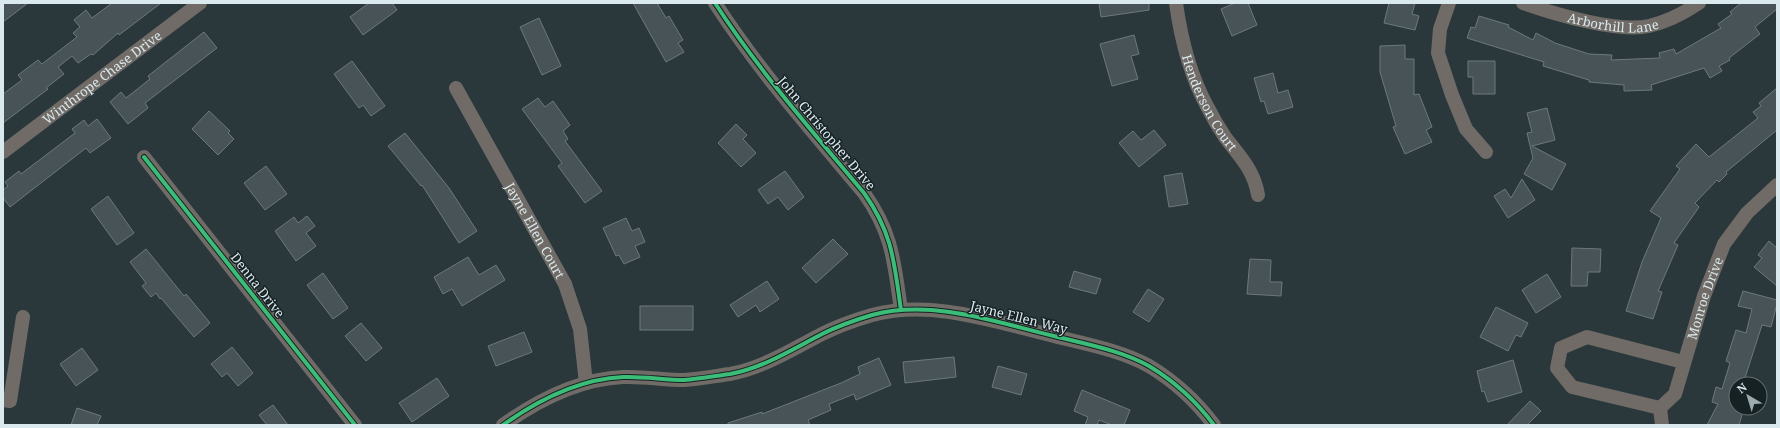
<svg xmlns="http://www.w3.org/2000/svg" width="1780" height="428" font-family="'Noto Serif',serif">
  <rect width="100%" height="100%" fill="#2a383c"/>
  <!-- building -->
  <g fill="#475356" stroke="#6d787c">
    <polygon points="3,3 28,3 3,22"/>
    <polygon points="112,3 161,3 119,35 118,33 93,55 91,54 78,63 72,56 58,67 64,74 46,88 48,89 3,123 3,94 22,80 18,75 38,60 42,64 77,37 73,33 80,27 74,20 86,10 92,18"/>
    <polygon points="369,3 392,3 397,10 363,35 350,17"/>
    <polygon points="633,3 657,3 666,18 669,16 683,40 678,43 684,52 666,62"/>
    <polygon points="1099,3 1149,3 1149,10 1101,17"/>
    <polygon points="1235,3 1248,3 1257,25 1232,36 1221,9"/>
    <polygon points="1389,3 1415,3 1412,14 1419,16 1415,30 1384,23"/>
    <polygon points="1741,3 1777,3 1777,9 1755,27 1760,34 1729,58 1730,60 1719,66 1722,71 1710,78 1704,68 1651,85 1652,90 1624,91 1624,85 1589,82 1589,80 1543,66 1544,62 1467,38 1471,27 1475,28 1479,16 1509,25 1508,27 1533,40 1536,33 1555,43 1589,54 1612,55 1611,60 1660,58 1659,53 1674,49 1676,54 1721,28 1718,24 1732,14 1730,12"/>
    <polygon points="539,18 561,66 542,75 520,27"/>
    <polygon points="204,32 217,48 145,103 148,108 128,124 110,102 121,92 126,98 150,79 148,76"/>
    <polygon points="1134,35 1139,54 1131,56 1138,79 1112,86 1100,44"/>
    <polygon points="1405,45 1405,59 1414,59 1414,95 1419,94 1432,127 1426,130 1432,142 1405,154 1393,127 1396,126 1380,72 1380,46"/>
    <polygon points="352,61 385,106 371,116 363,105 359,108 334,74"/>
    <polygon points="1468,61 1495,61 1495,94 1473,94 1473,77 1468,77"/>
    <polygon points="1273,73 1278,93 1288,90 1293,107 1268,114 1264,101 1261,102 1254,78"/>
    <polygon points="1777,88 1777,130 1726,172 1727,174 1719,182 1717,180 1695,203 1699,207 1674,243 1678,245 1658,291 1662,292 1653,319 1626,311 1642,262 1661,218 1650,211 1680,169 1676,166 1696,144 1709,157 1758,118 1753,112 1761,106 1759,103"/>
    <polygon points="538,98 545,107 553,101 570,125 563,131 568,139 565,141 602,191 585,203 558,166 562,163 522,109"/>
    <polygon points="1547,108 1555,140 1532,146 1566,164 1552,190 1524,174 1533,158 1527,133 1532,132 1527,113"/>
    <polygon points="209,111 230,131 228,133 234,139 218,155 192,129"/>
    <polygon points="97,119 111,138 90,153 86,148 10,207 3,198 3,190 8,186 5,182 19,171 21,174 75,133 72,129 84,120 88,126"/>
    <polygon points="736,124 747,135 743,139 756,153 741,167 718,143"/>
    <polygon points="1154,130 1166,145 1139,167 1119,143 1133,131 1141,140"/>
    <polygon points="405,133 449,188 477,231 459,243 422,185 421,186 388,146"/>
    <polygon points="266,166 287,194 265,210 244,183"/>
    <polygon points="785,171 804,197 788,210 778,197 768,204 758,190"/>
    <polygon points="1182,173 1188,204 1169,207 1164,176"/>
    <polygon points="1522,179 1535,200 1508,218 1494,196 1505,189 1511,198"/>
    <polygon points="108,196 134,233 117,245 91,209"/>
    <polygon points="307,216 315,226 306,233 316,246 296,261 275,231 294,217 298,223"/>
    <polygon points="626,218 632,231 639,228 645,242 635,246 640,257 624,264 619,255 616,256 603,228"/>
    <polygon points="833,239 848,254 816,283 802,268"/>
    <polygon points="1769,241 1777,248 1777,286 1754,267 1762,258 1758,255"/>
    <polygon points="1572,248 1601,249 1600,272 1588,272 1587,286 1571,286"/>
    <polygon points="146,249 184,296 186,294 210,323 194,337 161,298 160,299 156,293 151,297 142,286 146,283 130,262"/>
    <polygon points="468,257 479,275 496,265 505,280 462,306 452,289 443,294 434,277"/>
    <polygon points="1250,259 1271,260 1270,282 1282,282 1281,296 1247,294"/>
    <polygon points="1074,271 1101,279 1096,294 1069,287"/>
    <polygon points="323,273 348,308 333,319 307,285"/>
    <polygon points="1547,274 1561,297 1536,313 1522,290"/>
    <polygon points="767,281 779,299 760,312 756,305 738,317 730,305"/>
    <polygon points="1148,289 1164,299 1149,322 1133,312"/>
    <polygon points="1743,291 1777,300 1777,304 1771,327 1762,325 1743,384 1736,384 1736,408 1744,408 1739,425 1707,425 1718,404 1712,402 1716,387 1722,389 1730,363 1726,361 1736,330 1746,333 1752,309 1738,306"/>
    <rect x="640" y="306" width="53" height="24"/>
    <polygon points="1496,307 1528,323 1521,337 1516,335 1508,351 1480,337"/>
    <polygon points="361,323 382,348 366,361 345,336"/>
    <polygon points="524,332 532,352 496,366 488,346"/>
    <polygon points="232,347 253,373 238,386 227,373 222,377 211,364"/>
    <polygon points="82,348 98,370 76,386 60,364"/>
    <polygon points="954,357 956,377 905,383 903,362"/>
    <polygon points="879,358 891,385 856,400 854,394 829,404 831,410 808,420 810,425 728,425 728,423 762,412 762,414 841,383 860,374 858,367"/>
    <polygon points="1513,360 1522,392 1488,402 1484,391 1482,392 1477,371"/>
    <polygon points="998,366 1027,374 1021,395 992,387"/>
    <polygon points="437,378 449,396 412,422 399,403"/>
    <polygon points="1082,390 1130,410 1124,425 1112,425 1099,420 1097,425 1085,425 1088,417 1074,411"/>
    <polygon points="1530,401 1541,411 1527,425 1507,425"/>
    <polygon points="273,405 288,425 267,425 259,415"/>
    <polygon points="77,408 101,416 97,425 71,425"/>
  </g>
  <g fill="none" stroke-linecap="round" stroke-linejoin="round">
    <!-- minor -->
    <g stroke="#706b66" stroke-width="14">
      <path d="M715 3C759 71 812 131 864 193 893 234 894 262 901 310"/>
      <path id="s1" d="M1176 3C1181 39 1190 76 1208 108 1213 118 1219 128 1225 137 1240 157 1254 170 1258 195"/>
      <polyline points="1449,3 1440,29 1438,53 1452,95 1466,129 1486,152"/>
      <path id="s2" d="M1523 3C1554 14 1618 33 1649 26 1667 22 1684 13 1699 3"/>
      <path id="s3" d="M456 88 565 284 580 329 586 383"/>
      <path id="s4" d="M3 152 200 3"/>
      <polyline points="144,157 355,425"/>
      <polyline points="3,400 10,401 23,317"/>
      <polyline points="1660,408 1572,387 1557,368 1561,348 1587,337 1683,362"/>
      <path d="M503 425C538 400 578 379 623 377 643 376 664 380 684 380 699 379 715 376 730 374 763 368 793 349 822 334 838 326 855 320 872 315 933 299 995 322 1054 336 1085 344 1120 350 1149 366 1174 381 1196 401 1214 425"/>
      <path id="s5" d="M1662 425 1660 408 1675 394 1704 296 1724 244 1747 213 1777 185"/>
    </g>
    <defs>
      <g id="cycleway">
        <path d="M715 3C759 71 812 131 864 193 893 234 894 262 901 310"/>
        <polyline points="144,157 355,425"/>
        <path d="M503 425C538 400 578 379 623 377 643 376 664 380 684 380 699 379 715 376 730 374 763 368 793 349 822 334 838 326 855 320 872 315 933 299 995 322 1054 336 1085 344 1120 350 1149 366 1174 381 1196 401 1214 425"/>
      </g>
    </defs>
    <!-- cycleway casing -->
    <use href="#cycleway" stroke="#162124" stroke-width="6"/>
    <!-- cycleway -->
    <use href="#cycleway" stroke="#3abd76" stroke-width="4"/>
  </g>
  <g text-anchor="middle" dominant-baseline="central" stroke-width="3" stroke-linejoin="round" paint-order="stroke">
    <!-- street labels -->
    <g font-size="13" fill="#dae9ed" stroke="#162124">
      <text stroke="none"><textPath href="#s2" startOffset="93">Arborhill Lane</textPath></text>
      <text stroke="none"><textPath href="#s4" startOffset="124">Winthrope Chase Drive</textPath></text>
      <text stroke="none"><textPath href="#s1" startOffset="106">Henderson Court</textPath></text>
      <text transform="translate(827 133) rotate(50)">John Christopher Drive</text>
      <text stroke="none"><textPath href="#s3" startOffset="163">Jayne Ellen Court</textPath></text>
      <text transform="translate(258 285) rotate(52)">Denna Drive</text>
      <text stroke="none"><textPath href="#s5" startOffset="138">Monroe Drive</textPath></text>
      <text transform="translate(1019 317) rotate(14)">Jayne Ellen Way</text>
    </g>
  </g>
  <!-- border -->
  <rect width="1780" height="428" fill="none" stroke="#dae9ed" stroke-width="8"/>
  <!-- north arrow -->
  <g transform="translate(1748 396) rotate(322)"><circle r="19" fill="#162124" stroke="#647174"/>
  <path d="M0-3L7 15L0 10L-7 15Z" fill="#9cabaf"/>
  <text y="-6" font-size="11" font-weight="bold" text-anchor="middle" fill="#dae9ed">N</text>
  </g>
</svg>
